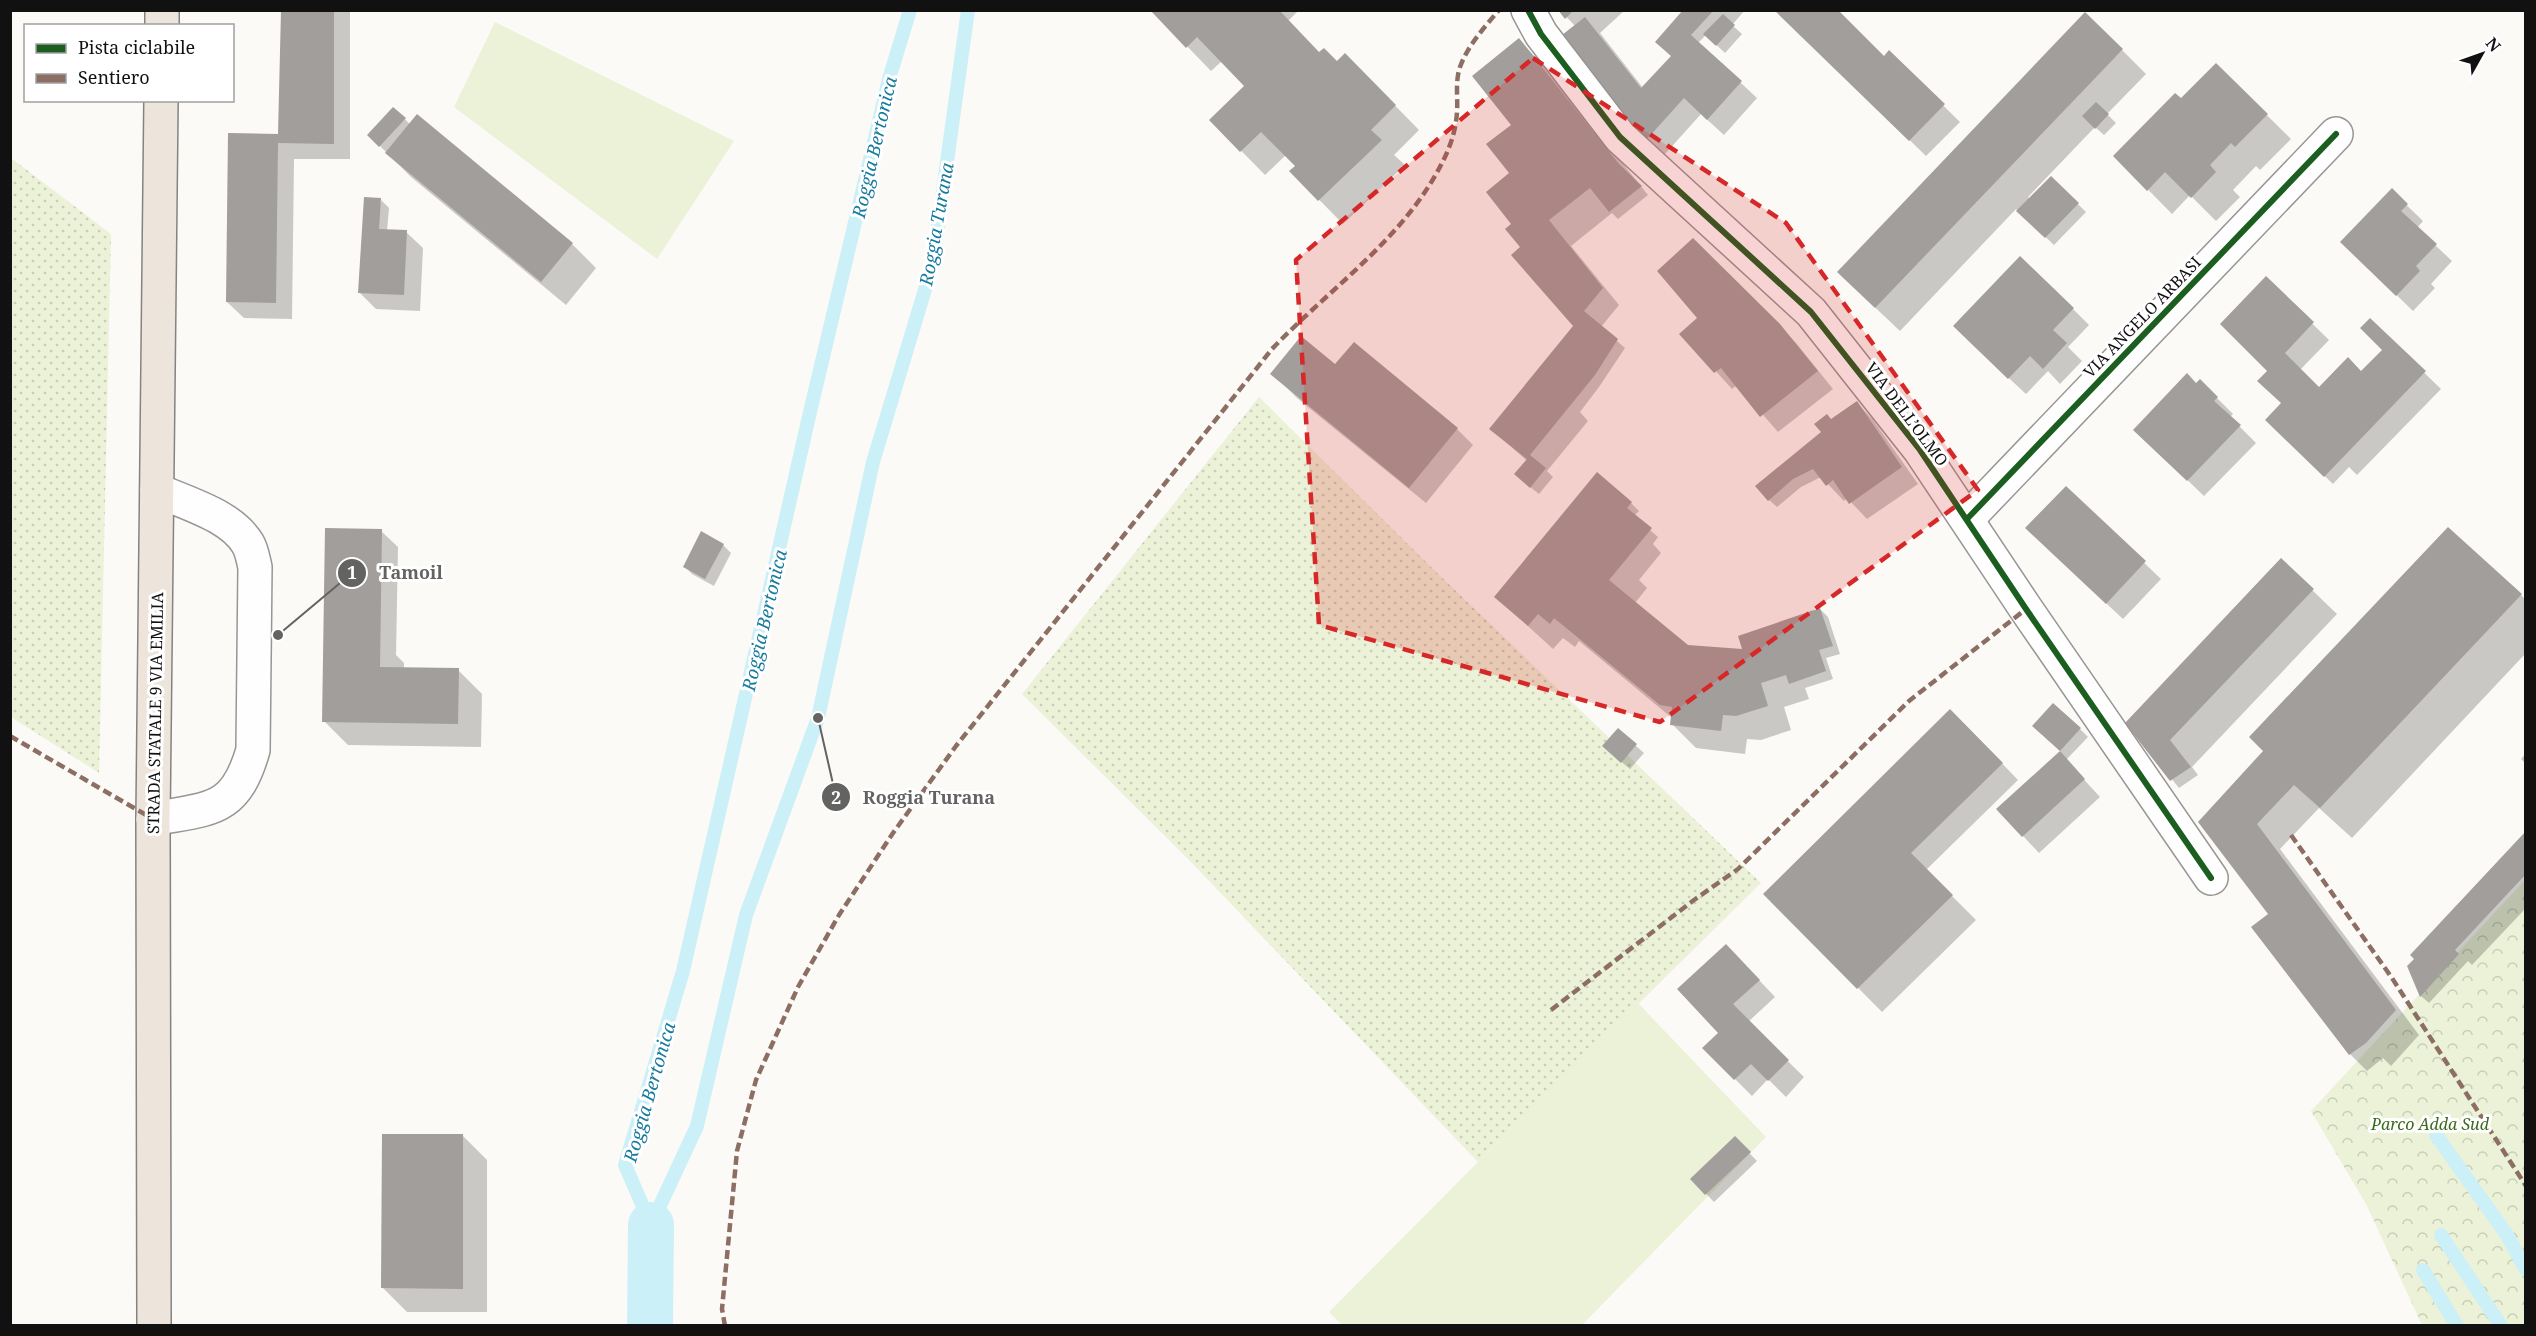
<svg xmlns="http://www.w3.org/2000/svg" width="2536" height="1336" font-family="'Noto Serif',serif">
  <defs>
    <pattern id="grass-dots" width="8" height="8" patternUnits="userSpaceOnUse" patternTransform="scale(1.5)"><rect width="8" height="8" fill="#ebf2d7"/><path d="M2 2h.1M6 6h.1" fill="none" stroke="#c8ceb8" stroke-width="1.8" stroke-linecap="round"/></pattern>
    <pattern id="park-crowns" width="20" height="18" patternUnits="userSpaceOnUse" patternTransform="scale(1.5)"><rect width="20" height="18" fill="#ebf2d7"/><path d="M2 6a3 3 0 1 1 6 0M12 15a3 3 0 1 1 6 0" fill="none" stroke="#c8ceb8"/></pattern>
  </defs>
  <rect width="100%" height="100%" fill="#fcfaf7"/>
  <!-- grass -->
  <g fill="url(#grass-dots)">
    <polygon points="11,158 111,234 99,773 11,717"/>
    <polygon points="1259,397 1436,572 1761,883 1478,1162 1191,862 1022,694"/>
  </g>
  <!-- park -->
  <polygon fill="url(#park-crowns)" points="2525,880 2525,1325 2422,1325 2366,1204 2311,1111"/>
  <!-- garden -->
  <g fill="#ebf2d7">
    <polygon points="495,22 734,141 657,259 454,107"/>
    <polygon points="1637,1002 1766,1137 1582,1325 1342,1325 1329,1312"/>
  </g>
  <!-- shadow -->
  <g fill="#0003">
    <polygon points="282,10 350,10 350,159 294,159 292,319 244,318 227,302 279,135"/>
    <polygon points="1152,10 1299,10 1288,21 1320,54 1369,79 1419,130 1394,155 1405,165 1343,224 1291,171 1297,166 1286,155 1265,175 1211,120 1246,86 1222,61 1211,71"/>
    <polygon points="1560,10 1625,10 1600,33 1643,88 1673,57 1685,10 1745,10 1732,25 1742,34 1725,53 1706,35 1698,43 1757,98 1724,135 1701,114 1665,154 1635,127 1621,108 1575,26"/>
    <polygon points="1776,10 1884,58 1889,52 1960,122 1926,156"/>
    <polygon points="1519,40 1543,65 1648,195 1618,219 1612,213 1571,246 1619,305 1601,327 1625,348 1599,387 1580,412 1588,421 1547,471 1553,477 1539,494 1524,482 1527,461 1491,429 1575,326 1522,248 1513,224 1513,125"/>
    <polygon points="2122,50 2146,74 2107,114 2116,123 2104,135 2095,127 2028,197 2030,199 2051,178 2086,212 2054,245 2016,209 1900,331 1863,296"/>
    <polygon points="2216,65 2291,139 2260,170 2256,166 2233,190 2240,197 2216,221 2190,195 2172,214 2115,156 2181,100"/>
    <polygon points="394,109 410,124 417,116 572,244 596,268 566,305 411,177 369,135"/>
    <polygon points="2392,191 2423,221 2417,228 2452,261 2431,284 2435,288 2413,311 2342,242"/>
    <polygon points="381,200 389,208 387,231 406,232 423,248 420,311 376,309 360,293"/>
    <polygon points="1693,240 1796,343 1833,389 1778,432 1737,385 1732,389 1682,334 1699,319"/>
    <polygon points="2266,278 2329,340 2300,370 2319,389 2362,373 2384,350 2370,320 2441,389 2357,475 2349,467 2333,484 2267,420 2283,404 2269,371"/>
    <polygon points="2073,309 2089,325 2068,347 2082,361 2060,384 2048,371 2026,394 1971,343"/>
    <polygon points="1336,366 1457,429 1473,445 1426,503 1297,398 1273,374"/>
    <polygon points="2200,381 2233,414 2230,417 2256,443 2204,496 2152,446"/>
    <polygon points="1857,403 1873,420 1918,484 1867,519 1847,498 1844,501 1821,477 1801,487 1777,507 1769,500 1832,421"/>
    <polygon points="2066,488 2161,579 2123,619 2044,545"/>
    <polygon points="1631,503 1639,511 1634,516 1658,537 1653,544 1661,553 1639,580 1647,588 1635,603 1688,646 1744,651 1820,609 1828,617 1840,654 1826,658 1833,679 1805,688 1809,699 1784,707 1791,730 1761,740 1747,739 1745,754 1696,748 1672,724 1672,718 1579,641 1575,647 1563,638 1553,649 1496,597"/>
    <polygon points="381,531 398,547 396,655 404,663 404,669 458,670 482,694 481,747 348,745 324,721"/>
    <polygon points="723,545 731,553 714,586 692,574 684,566"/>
    <polygon points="2312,590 2337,614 2192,767 2198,775 2179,788 2127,723"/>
    <polygon points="2521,595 2526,600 2526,653 2352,838 2319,808 2280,849 2419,1035 2391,1066 2383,1058 2367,1071 2350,1054 2253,928 2270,914 2200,822"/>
    <polygon points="2080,729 2088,737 2066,760 2100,797 2039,853 1998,809 2061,752 2042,734"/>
    <polygon points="1618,730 1644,753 1630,769 1612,754"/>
    <polygon points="1992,753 2018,780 1926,870 1976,920 1882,1012 1765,894"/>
    <polygon points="2526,753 2526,764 2521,759"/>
    <polygon points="2526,833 2526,908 2472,965 2468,961 2429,1003 2421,996 2409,967"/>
    <polygon points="1742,962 1775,997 1748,1022 1804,1077 1786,1097 1768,1079 1752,1096 1704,1048 1720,1034"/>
    <polygon points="463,1136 487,1160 487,1312 407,1312 383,1288"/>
    <polygon points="1735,1138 1757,1161 1714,1202 1692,1179"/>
  </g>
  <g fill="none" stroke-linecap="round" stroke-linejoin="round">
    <!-- stream -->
    <g stroke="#ccf0f7" stroke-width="14">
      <polyline points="2436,1135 2507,1235 2526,1270"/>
      <polyline points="651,1225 697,1126 746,915 818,718 873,462 933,263 968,10"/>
      <polyline points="651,1225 625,1165 683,971 810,412 889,79 910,10"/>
      <polyline points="2441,1235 2501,1326"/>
      <polyline points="2423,1270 2457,1326"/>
    </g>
    <!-- canal -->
    <polyline stroke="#ccf0f7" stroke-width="46" points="650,1326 651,1225"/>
  </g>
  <!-- building -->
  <g fill="#a19e9c">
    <polygon points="281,10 334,10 334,144 278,143 276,303 226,302 228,133 278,134"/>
    <polygon points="1150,10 1279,10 1319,52 1324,48 1337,61 1345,53 1396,105 1371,130 1382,140 1318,201 1289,171 1295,166 1261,132 1240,152 1209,120 1244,86 1197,37 1186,48"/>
    <polygon points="1558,10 1574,10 1565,19"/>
    <polygon points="1683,10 1714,10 1691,35 1742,81 1707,120 1684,98 1647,139 1616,111 1619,108 1562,35 1585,17 1641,88 1671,56 1655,42"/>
    <polygon points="1774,10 1838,10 1884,56 1889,50 1945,104 1909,141"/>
    <polygon points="2085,12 2123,49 1875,308 1837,272"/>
    <polygon points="1723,14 1735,25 1716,46 1703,34"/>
    <polygon points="1519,38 1619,164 1642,186 1609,212 1590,188 1549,220 1603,288 1584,311 1618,339 1595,375 1530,455 1546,468 1530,488 1514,474 1527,459 1489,429 1573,326 1511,255 1520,247 1505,229 1511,224 1486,192 1509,173 1486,144 1511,125 1472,76"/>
    <polygon points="2216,63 2268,114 2235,147 2231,143 2210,165 2216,172 2191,198 2165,172 2147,191 2113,156 2175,93 2181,98"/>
    <polygon points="2096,102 2109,114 2095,129 2082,116"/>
    <polygon points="393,107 406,118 379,147 367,135"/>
    <polygon points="417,114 573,243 541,282 385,153"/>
    <polygon points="2051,176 2079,203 2045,238 2016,211"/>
    <polygon points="2392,188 2408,204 2401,211 2437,244 2416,266 2420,271 2396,296 2340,242"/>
    <polygon points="364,197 381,198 379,229 407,230 404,295 358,293"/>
    <polygon points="1693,238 1780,324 1818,371 1760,417 1721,368 1714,373 1679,334 1697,318 1657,271"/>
    <polygon points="2020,256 2074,308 2053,330 2067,343 2043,369 2030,356 2008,379 1953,326"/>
    <polygon points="2266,276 2314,322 2285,353 2319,387 2348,357 2361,371 2382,350 2360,328 2370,318 2426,371 2324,477 2265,420 2281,403 2257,381 2267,371 2220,324"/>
    <polygon points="1301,336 1335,364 1354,342 1458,428 1409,488 1270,374"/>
    <polygon points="2187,373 2196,383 2200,379 2218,397 2214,401 2241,425 2187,481 2133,430"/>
    <polygon points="1857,401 1902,467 1849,504 1833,480 1826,486 1813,469 1793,479 1768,501 1755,486 1821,432 1814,424 1827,414 1831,419"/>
    <polygon points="1597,472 1632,502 1627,508 1652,528 1609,580 1688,645 1742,649 1738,636 1820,608 1833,646 1819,650 1826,671 1789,684 1786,675 1761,683 1768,706 1736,716 1723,715 1721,731 1670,725 1672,707 1660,705 1554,618 1550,624 1538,614 1528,626 1494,597"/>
    <polygon points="2066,486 2146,561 2106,604 2025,528"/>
    <polygon points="2448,527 2522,594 2320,808 2294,785 2257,824 2396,1010 2366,1043 2349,1055 2251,927 2268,914 2198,822 2263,751 2249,737"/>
    <polygon points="325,528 382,529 380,667 459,668 458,724 322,722"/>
    <polygon points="701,531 724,544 705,579 683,567"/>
    <polygon points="2281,558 2314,589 2170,740 2191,767 2170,781 2125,723"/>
    <polygon points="2053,703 2081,728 2060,751 2085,779 2022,837 1996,809 2060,751 2032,726"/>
    <polygon points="1950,709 2003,763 1911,853 1953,895 1857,989 1763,894"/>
    <polygon points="1618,728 1637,744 1621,763 1602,746"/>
    <polygon points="2526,831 2526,874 2455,950 2459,954 2420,997 2407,966 2414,959 2410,955"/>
    <polygon points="1726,944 1760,980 1733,1004 1789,1060 1768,1081 1751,1064 1734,1080 1702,1048 1718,1033 1677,989"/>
    <polygon points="382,1134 463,1134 463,1289 381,1288"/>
    <polygon points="1735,1136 1751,1152 1705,1195 1690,1179"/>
  </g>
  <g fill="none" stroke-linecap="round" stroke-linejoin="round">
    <defs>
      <g id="minor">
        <polyline points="1528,10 1541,34 1620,137 1811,312 1920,450 2026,609 2211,878"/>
        <polyline points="1967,519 2336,134"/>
        <path d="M153 819C210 808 235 813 253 750L255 567C253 559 252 551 248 544 231 515 187 504 157 490"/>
      </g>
      <g id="major">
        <polyline points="162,26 162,10"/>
        <polyline points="154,1326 153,819 161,100"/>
      </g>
    </defs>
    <!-- minor casing -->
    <use href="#minor" stroke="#979695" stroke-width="36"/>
    <!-- major casing -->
    <use href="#major" stroke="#848382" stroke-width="36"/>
    <!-- minor -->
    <use href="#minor" stroke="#fffefe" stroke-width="33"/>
    <!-- major -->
    <use href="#major" stroke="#ede5db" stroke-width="33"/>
    <!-- quiet -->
    <g stroke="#8d6e63" stroke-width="4.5" stroke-dasharray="9 4.5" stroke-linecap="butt">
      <polyline points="10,736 153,819"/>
      <polyline points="2291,835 2392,978 2526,1186"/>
      <polyline points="1551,1010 1694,900 1738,869 1909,701 2026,609"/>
      <path d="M725 1326 722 1309 737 1151 756 1080 798 987 839 915 893 833 956 746 1272 349C1330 288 1405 238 1443 161 1451 145 1456 129 1457 112 1458 97 1455 82 1460 67 1468 45 1484 28 1499 10"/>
    </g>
    <defs>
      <g id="cycleway">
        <polyline points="1528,10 1541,34 1620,137 1811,312 1920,450 2026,609 2211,878"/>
        <polyline points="1967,519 2336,134"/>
      </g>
    </defs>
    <!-- cycleway casing -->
    <use href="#cycleway" stroke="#fff" stroke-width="10"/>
    <!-- cycleway -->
    <use href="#cycleway" stroke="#1b5e20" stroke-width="6"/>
  </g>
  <!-- marked area -->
  <path fill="#d62828" fill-opacity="0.2" stroke="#d62828" stroke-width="4.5" stroke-dasharray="12 8" stroke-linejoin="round" d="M1533 58 1786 223 1978 490 1660 722 1319 625 1296 260Z"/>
  <g text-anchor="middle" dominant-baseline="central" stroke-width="6" stroke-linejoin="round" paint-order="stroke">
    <!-- street labels -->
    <g font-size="16" fill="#111" stroke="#fff">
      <text transform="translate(2142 317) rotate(-46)">VIA ANGELO ARBASI</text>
      <text transform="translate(1907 414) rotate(53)">VIA DELL’OLMO</text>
      <text transform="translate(155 713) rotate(-89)">STRADA STATALE 9 VIA EMILIA</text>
    </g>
    <!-- park labels -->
    <g font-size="16" font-style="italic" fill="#3c6a1f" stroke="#fff">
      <text x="2430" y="1124">Parco Adda Sud</text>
    </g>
    <!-- water labels -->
    <g font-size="18" font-style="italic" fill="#177b9e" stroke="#fff">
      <text transform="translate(874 147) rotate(-77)">Roggia Bertonica</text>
      <text transform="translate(936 224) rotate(-80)">Roggia Turana</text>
      <text transform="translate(764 620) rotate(-77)">Roggia Bertonica</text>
      <text transform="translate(649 1092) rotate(-74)">Roggia Bertonica</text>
    </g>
  </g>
  <!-- callouts -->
  <path fill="none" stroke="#636362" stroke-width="2" d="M278 635L352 573M818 718L836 797"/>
  <g fill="#636362" stroke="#fff" stroke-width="2">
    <circle cx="278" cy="635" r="6"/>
    <circle cx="818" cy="718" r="6"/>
    <circle cx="352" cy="573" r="15"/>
    <circle cx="836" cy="797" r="15"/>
  </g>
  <g font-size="18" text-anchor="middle" font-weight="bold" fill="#fff">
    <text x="352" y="579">1</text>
    <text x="836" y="804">2</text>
  </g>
  <g font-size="18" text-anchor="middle" font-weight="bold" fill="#636362" stroke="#fff" stroke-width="6" stroke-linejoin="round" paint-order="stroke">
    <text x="411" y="579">Tamoil</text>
    <text x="929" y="804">Roggia Turana</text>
  </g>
  <!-- border -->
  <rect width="2536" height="1336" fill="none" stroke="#111111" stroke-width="24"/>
  <!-- legend -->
  <rect x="24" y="24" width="210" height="78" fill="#ffffff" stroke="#a0a0a0" stroke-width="1.5"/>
  <rect x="36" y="44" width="30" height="9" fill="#1b5e20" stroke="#a0a0a0" stroke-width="1.5"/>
  <text x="78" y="54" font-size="18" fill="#111111">Pista ciclabile</text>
  <rect x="36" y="74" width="30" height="9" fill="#8d6e63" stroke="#a0a0a0" stroke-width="1.5"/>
  <text x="78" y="84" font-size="18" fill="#111111">Sentiero</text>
  <!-- north arrow -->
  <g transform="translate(2482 54) rotate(50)" stroke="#ffffff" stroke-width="4.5" paint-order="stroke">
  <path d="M0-4.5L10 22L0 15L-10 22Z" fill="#111111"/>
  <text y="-9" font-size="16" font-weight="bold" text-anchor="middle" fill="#111111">N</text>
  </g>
</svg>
